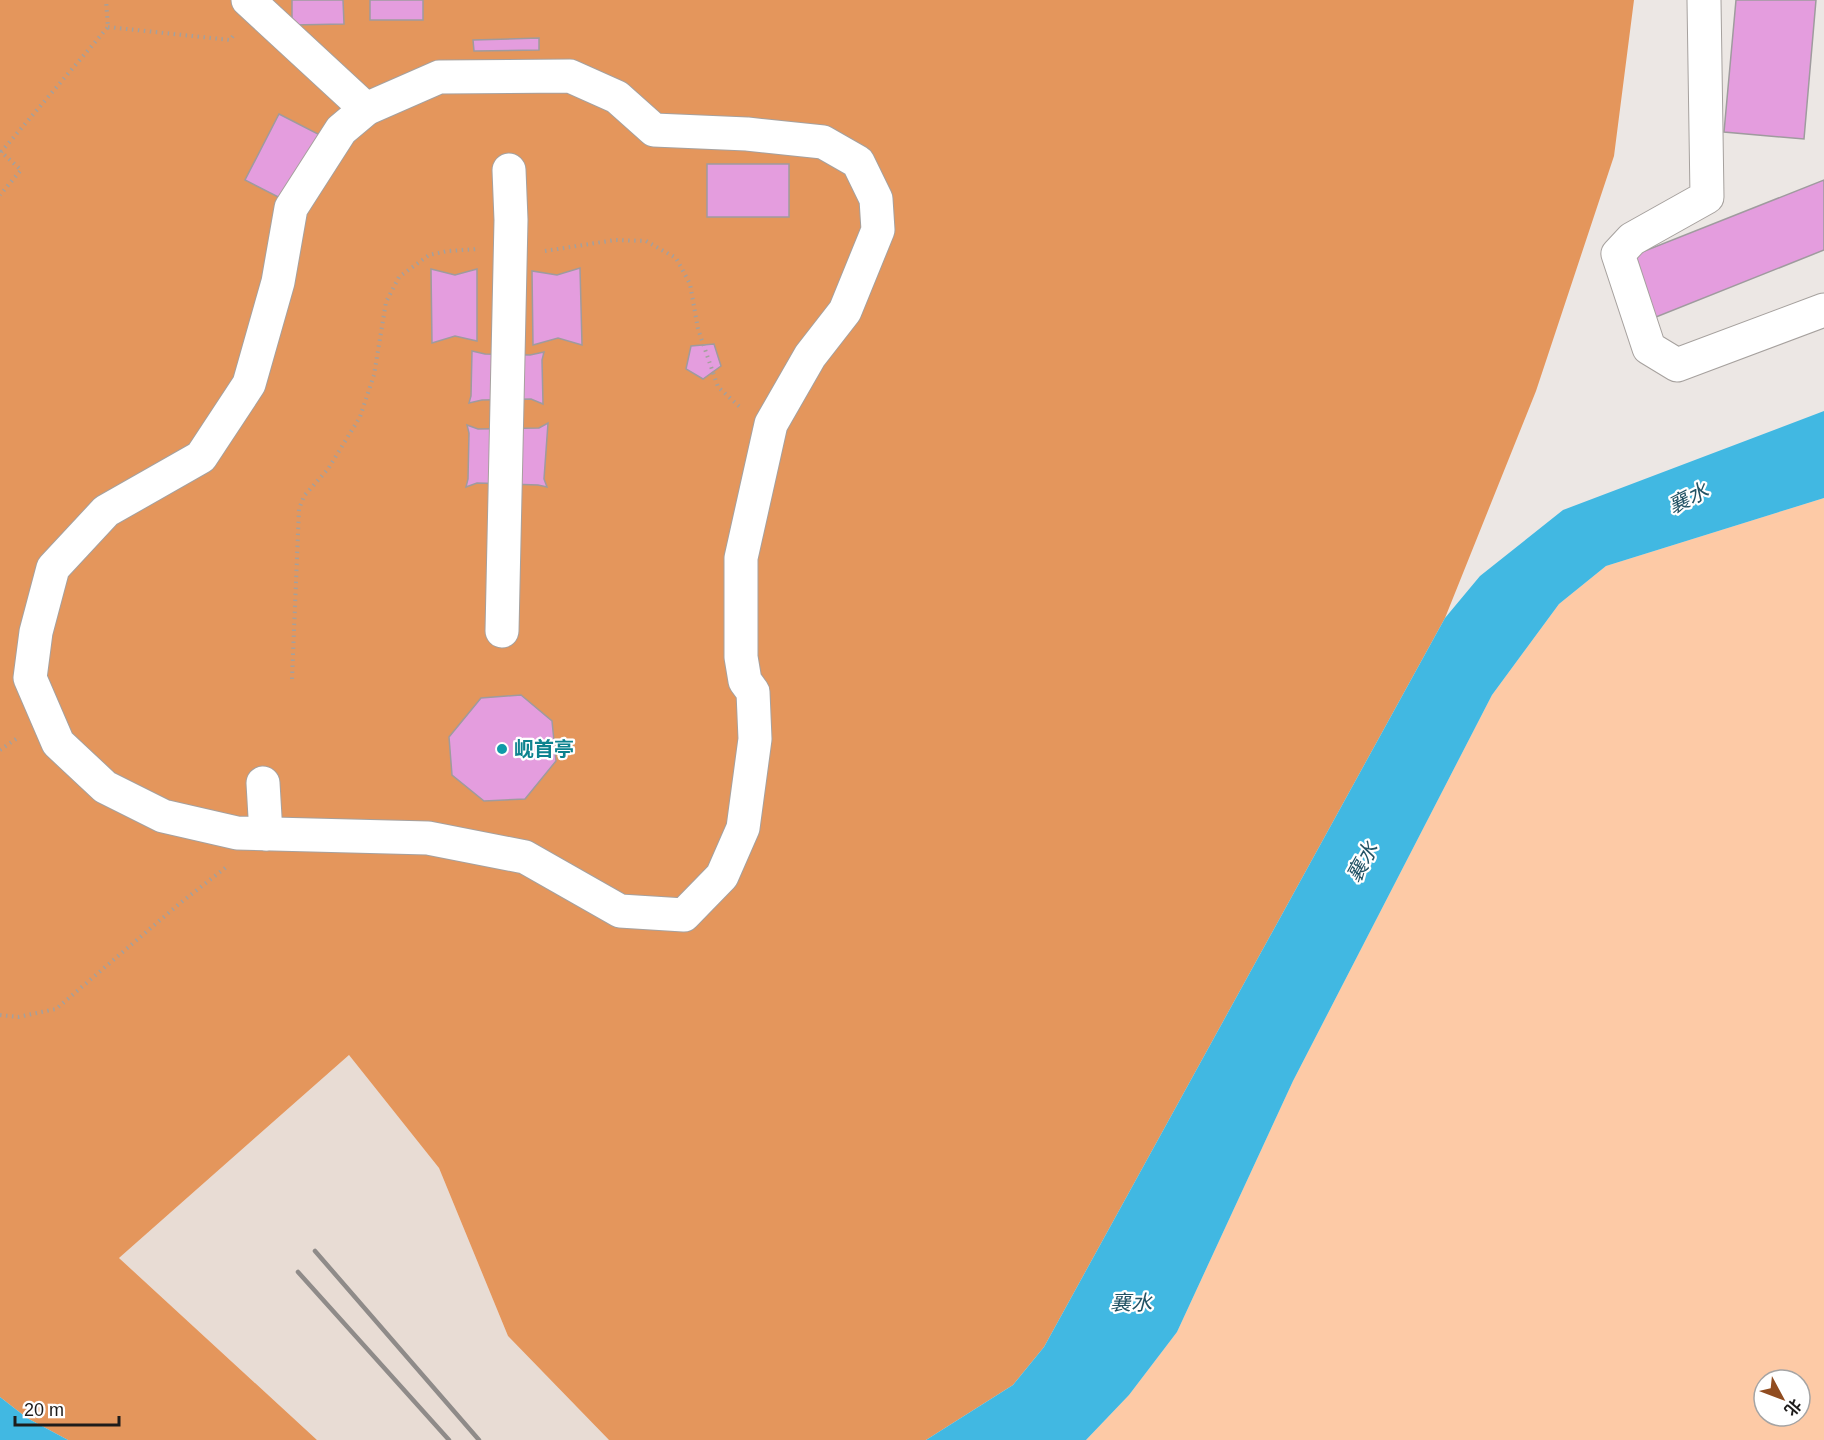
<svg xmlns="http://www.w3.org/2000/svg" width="1824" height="1440" font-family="Arial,'Noto Sans SC',sans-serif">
  <rect width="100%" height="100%" fill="#ece7e4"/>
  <!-- built -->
  <polygon fill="#e8dcd4" points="349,1055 439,1168 508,1336 609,1440 317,1440 119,1258"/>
  <!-- green -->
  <path fill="#fdcaa6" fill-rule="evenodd" d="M1824 498V1440H1086L1129 1395 1177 1332 1293 1081 1492 695 1559 604 1606 566ZM1764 1380H1800V1416H1764Z"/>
  <!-- forest -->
  <polygon fill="#e4965c" points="0,0 1634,0 1614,156 1536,391 1445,618 1044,1347 1013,1385 926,1440 609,1440 508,1336 439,1168 349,1055 119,1258 317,1440 68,1440 27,1418 0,1397"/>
  <!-- water -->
  <g fill="#41b8e2">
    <polygon points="1824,411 1824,498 1606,566 1559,604 1492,695 1293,1081 1177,1332 1129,1395 1086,1440 926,1440 1013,1385 1044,1347 1445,618 1480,576 1563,510"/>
    <polygon points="0,1397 27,1418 68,1440 0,1440"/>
  </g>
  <!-- building -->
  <g fill="#e49dde" stroke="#9f9b9e" stroke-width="1.5">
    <polygon points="292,0 343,0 344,24 292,25"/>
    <rect x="370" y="0" width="53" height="20"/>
    <polygon points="1736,0 1816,0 1804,139 1724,132"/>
    <polygon points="539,38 539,50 474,51 473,40"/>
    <polygon points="279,114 320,135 286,201 245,180"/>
    <rect x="707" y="164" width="82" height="53"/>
    <polygon points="1824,180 1824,250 1651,319 1627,258"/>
    <polygon points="580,268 582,345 558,338 533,345 532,271 557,275"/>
    <polygon points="431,269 455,275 477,269 477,341 455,336 432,343"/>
    <polygon points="714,344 721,366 703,379 686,369 691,346"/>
    <polygon points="472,351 485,354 530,355 544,352 542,360 543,404 531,399 482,400 469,403 471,396"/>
    <polygon points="548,423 544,479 547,487 538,485 477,483 466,487 468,479 469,433 467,425 478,429 539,428"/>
    <polygon points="521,695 552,721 556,761 525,799 484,801 452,775 449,737 481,698"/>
  </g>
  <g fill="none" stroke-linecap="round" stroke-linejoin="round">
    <defs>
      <g id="minor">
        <polyline points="248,0 366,109"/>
        <polyline points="1704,0 1707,197 1632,239 1618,254 1649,348 1677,365 1824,310"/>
        <polygon points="570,76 617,97 654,130 747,134 823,142 858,162 876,199 878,230 845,311 810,356 771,424 741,558 741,657 745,681 753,692 755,739 743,828 722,876 684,915 620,911 525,857 428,838 237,833 163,816 105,787 58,743 30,678 36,632 53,568 106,511 201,457 249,384 278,282 291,208 341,130 366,109 439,77"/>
        <polyline points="502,631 511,220 509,170"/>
        <polyline points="263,783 266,834"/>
      </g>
    </defs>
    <!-- minor casing -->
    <use href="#minor" stroke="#a6a19e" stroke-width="35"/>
    <!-- path -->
    <g stroke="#a4a09d" stroke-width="4" stroke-dasharray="1.5 4.5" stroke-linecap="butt">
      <polyline points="108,27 230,40 235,33"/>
      <polyline points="0,151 21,170 0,195"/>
      <polyline points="1,152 108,27 106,0"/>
      <polyline points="545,251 615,240 646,241 676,258 690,284 698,329 718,387 741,408"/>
      <polyline points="292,679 299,509 304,496 328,469 360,417 374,375 386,302 399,277 429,255 448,251 478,249"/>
      <polyline points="0,750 19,737"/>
      <polyline points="0,1015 18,1017 56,1009 179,904 229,865"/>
    </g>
    <!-- minor -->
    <use href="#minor" stroke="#fff" stroke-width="33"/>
    <!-- rail -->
    <g stroke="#8f8b89" stroke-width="4.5">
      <polyline points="315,1251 479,1440"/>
      <polyline points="298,1272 449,1440"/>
    </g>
  </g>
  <!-- markers -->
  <circle fill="#0f9aa8" stroke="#fff" stroke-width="2" cx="502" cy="749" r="6"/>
  <g text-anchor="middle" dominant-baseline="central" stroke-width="4.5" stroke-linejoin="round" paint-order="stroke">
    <!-- culture labels -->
    <g font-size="20" font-weight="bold" fill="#0d838f" stroke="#fff" text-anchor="start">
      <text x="514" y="749">岘首亭</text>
    </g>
    <!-- water labels -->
    <g font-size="21" font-style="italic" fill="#235365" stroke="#fff">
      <text transform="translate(1688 498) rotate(-27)">襄水</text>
      <text transform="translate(1362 862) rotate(-61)">襄水</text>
      <text x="1131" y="1302">襄水</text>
    </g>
  </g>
  <!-- north arrow -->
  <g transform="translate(1782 1398) rotate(131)"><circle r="28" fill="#ffffff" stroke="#a5a4a4" stroke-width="1.5"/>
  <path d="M0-4.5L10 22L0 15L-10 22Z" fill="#904c20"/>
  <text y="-9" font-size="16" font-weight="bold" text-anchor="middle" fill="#1e1c1b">北</text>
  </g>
  <!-- scale -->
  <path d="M15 1416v9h104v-9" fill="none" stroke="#1e1c1b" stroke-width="3"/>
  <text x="24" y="1416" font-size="18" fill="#1e1c1b" stroke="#ffffff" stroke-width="4.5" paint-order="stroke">20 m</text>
</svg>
